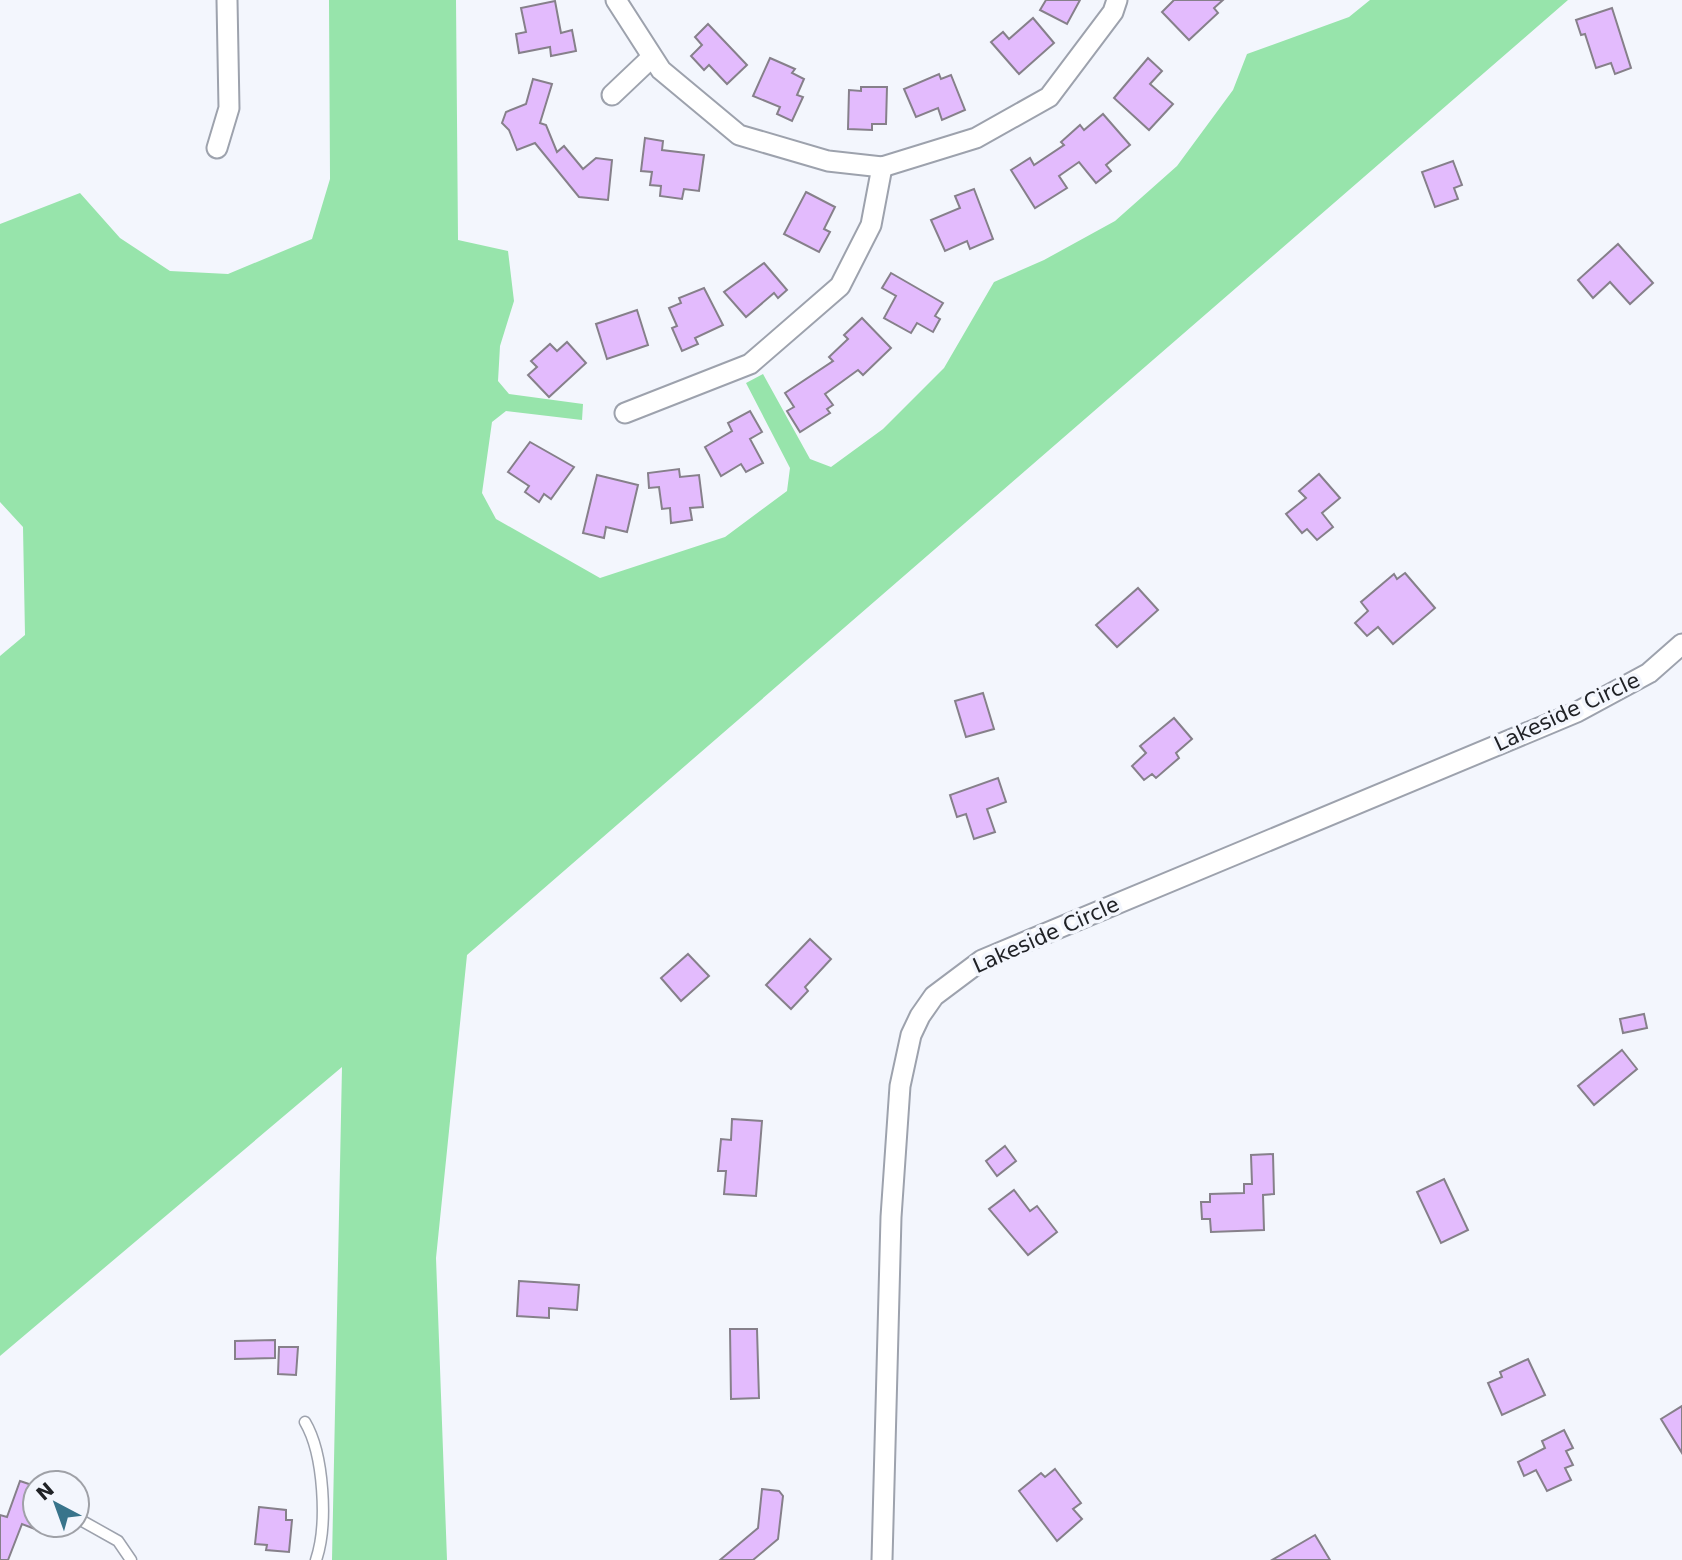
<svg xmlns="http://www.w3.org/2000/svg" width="1682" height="1560" font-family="'DejaVu Sans',sans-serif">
  <rect width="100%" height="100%" fill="#f3f6fd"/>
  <!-- green -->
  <polygon fill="#97e4ab" points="329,0 456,0 458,240 508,251 514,301 500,346 498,381 509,394 583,404 582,420 506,411 492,422 482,493 496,519 600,578 725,537 787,491 790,468 746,383 763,374 810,459 831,467 883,429 944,368 994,282 1044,260 1115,221 1177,166 1233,90 1247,54 1349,17 1370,0 1568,0 467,955 436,1258 447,1560 332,1560 342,1067 0,1356 0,656 25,635 23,527 0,502 0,224 80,193 120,238 170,271 228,274 312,239 330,179"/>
  <!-- building -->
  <g fill="#e3bbfd" stroke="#86808a" stroke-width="2">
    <polygon points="1046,0 1080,0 1067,24 1040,10"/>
    <polygon points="1174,0 1223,0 1214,8 1218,13 1189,40 1162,12"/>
    <polygon points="555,1 561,33 572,30 576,51 551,56 550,47 519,53 516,34 526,32 521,8"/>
    <polygon points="1612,8 1631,68 1615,74 1611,63 1596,68 1585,34 1581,35 1576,20"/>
    <polygon points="1033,18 1054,43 1019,74 991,42 1003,32 1009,39"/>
    <polygon points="708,24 747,65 727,84 709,65 704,70 691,56 702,45 695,37"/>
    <polygon points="770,58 795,69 792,73 804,79 797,95 803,97 792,121 777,114 780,107 753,96"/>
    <polygon points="1148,58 1162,71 1150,84 1173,104 1149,130 1114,98"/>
    <polygon points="939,74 941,79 951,75 965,110 942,120 938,108 916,117 904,89"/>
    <polygon points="533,79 552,84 540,123 546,125 557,152 564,146 583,169 596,158 612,160 608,200 579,197 535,143 517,150 509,130 502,123 506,112 526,104"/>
    <polygon points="861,87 887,87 886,124 872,124 872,130 848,129 849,90 861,91"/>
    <polygon points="1103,114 1130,145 1106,165 1111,171 1096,183 1079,162 1059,176 1067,188 1035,208 1011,170 1030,158 1034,165 1064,145 1061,142 1080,125 1084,130"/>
    <polygon points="645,138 663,141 662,150 704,155 699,191 684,189 682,199 660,196 661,186 650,185 652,172 641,171"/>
    <polygon points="1453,161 1462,185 1454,188 1458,199 1435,207 1422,172"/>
    <polygon points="974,189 993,239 970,249 967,241 945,251 931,220 960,208 955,196"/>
    <polygon points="806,192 835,207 824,229 830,232 819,252 784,234"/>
    <polygon points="1618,244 1653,283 1630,304 1610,282 1593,298 1578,280"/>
    <polygon points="764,263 787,290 778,298 774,293 746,317 724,292"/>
    <polygon points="891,273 943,303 935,316 940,319 933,332 917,323 911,333 884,318 896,296 882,288"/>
    <polygon points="704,288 723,325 695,338 698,344 682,351 672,328 677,326 669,308 681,303 679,298"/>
    <polygon points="637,310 648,345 607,359 596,324"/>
    <polygon points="862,318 891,348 863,375 858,370 825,394 833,405 827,409 830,413 800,432 787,411 794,407 785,393 833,361 829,357 848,339 844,335"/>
    <polygon points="567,342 586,363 549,397 528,375 537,367 531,361 550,344 557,351"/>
    <polygon points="750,411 762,432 750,439 763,463 746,472 741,464 721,476 705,447 732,431 728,423"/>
    <polygon points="530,442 574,467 551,499 544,494 539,502 525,492 529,486 508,472"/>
    <polygon points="679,469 680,477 699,475 703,507 690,508 692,520 671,523 670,508 662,509 659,487 649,488 648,473"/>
    <polygon points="1319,474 1340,498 1322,513 1333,527 1317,540 1307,529 1302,533 1286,514 1306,498 1299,491"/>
    <polygon points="597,475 638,485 627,532 606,527 604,538 583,533"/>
    <polygon points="1405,573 1435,608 1393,644 1378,627 1367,636 1355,623 1368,611 1361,602 1394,574 1397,579"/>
    <polygon points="1138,588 1158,610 1117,647 1096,625"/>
    <polygon points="983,693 994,729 966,737 955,701"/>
    <polygon points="1174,718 1192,739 1176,753 1179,758 1156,778 1152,774 1144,780 1132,766 1146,753 1140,746"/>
    <polygon points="998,778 1006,802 987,809 995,832 974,839 966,814 957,817 950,795"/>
    <polygon points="810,939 831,959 805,987 808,991 791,1009 766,985"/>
    <polygon points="688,954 709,976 681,1001 661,978"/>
    <polygon points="1644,1014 1647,1028 1623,1033 1620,1019"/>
    <polygon points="1622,1050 1637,1069 1594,1105 1578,1086"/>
    <polygon points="732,1119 762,1121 756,1196 724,1194 726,1171 718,1171 721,1139 731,1140"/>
    <polygon points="1005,1146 1016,1161 997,1176 986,1161"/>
    <polygon points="1273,1154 1274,1194 1263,1195 1264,1230 1211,1232 1210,1219 1202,1219 1201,1202 1210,1202 1210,1194 1244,1193 1244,1184 1252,1184 1251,1155"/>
    <polygon points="1444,1179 1468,1230 1441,1243 1417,1192"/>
    <polygon points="1014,1190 1030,1211 1037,1206 1057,1232 1028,1255 989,1209"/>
    <polygon points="519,1281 579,1285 577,1310 549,1308 549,1318 517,1316"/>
    <polygon points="730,1329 757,1329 759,1398 731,1399"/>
    <polygon points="275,1340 275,1358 235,1359 235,1341"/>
    <polygon points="279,1347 298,1347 296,1375 278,1374"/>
    <polygon points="1528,1359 1545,1395 1502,1415 1488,1383 1502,1377 1500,1372"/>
    <polygon points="1682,1406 1682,1453 1661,1419"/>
    <polygon points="1564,1430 1573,1448 1566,1451 1573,1465 1565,1468 1571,1480 1547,1491 1536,1470 1524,1476 1518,1462 1545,1448 1542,1441"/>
    <polygon points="1055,1469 1081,1503 1073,1509 1082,1519 1057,1541 1019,1491 1041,1473 1045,1477"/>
    <polygon points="20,1481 35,1486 35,1529 22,1524 8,1560 0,1560 0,1515 7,1517"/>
    <polygon points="762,1489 779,1491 783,1496 778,1539 753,1560 720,1560 758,1528"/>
    <polygon points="259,1507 286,1510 286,1520 292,1520 289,1552 266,1550 267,1545 255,1544"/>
    <polygon points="1315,1535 1330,1560 1272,1560"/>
  </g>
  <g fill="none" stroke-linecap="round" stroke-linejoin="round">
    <defs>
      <g id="lane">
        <path d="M305 1422C324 1454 328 1525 316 1560"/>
        <polyline points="77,1518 118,1541 131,1560"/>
      </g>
      <g id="street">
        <polyline points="616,0 661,70 739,135 828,161 882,167 976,138 1049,97 1113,12 1117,0"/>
        <polyline points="612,95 651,58"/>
        <polyline points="217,148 229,108 227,0"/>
        <polyline points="625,413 750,364 840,286 871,225 882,167"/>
        <polyline points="882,1560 891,1217 900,1086 911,1035 920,1016 934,996 982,960 1577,712 1649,673 1682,644"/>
      </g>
    </defs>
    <!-- lane casing -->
    <use href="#lane" stroke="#9da2ad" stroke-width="13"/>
    <!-- street casing -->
    <use href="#street" stroke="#9da2ad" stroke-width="23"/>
    <!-- lane -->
    <use href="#lane" stroke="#fff" stroke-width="10"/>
    <!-- street -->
    <use href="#street" stroke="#fff" stroke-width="19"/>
  </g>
  <g text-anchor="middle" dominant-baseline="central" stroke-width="7" stroke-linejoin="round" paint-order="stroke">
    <!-- street labels -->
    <g font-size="21" fill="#202226" stroke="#f3f6fd">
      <text transform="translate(1567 712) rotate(-25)">Lakeside Circle</text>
      <text transform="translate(1046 935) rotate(-24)">Lakeside Circle</text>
    </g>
  </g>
  <!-- north arrow -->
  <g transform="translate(56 1504) rotate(319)"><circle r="33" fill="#f3f6fd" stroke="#9fa1a7" stroke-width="2"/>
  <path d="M0-5L12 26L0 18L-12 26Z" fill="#38748b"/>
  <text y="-10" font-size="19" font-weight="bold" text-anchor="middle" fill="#202226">N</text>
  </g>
</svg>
